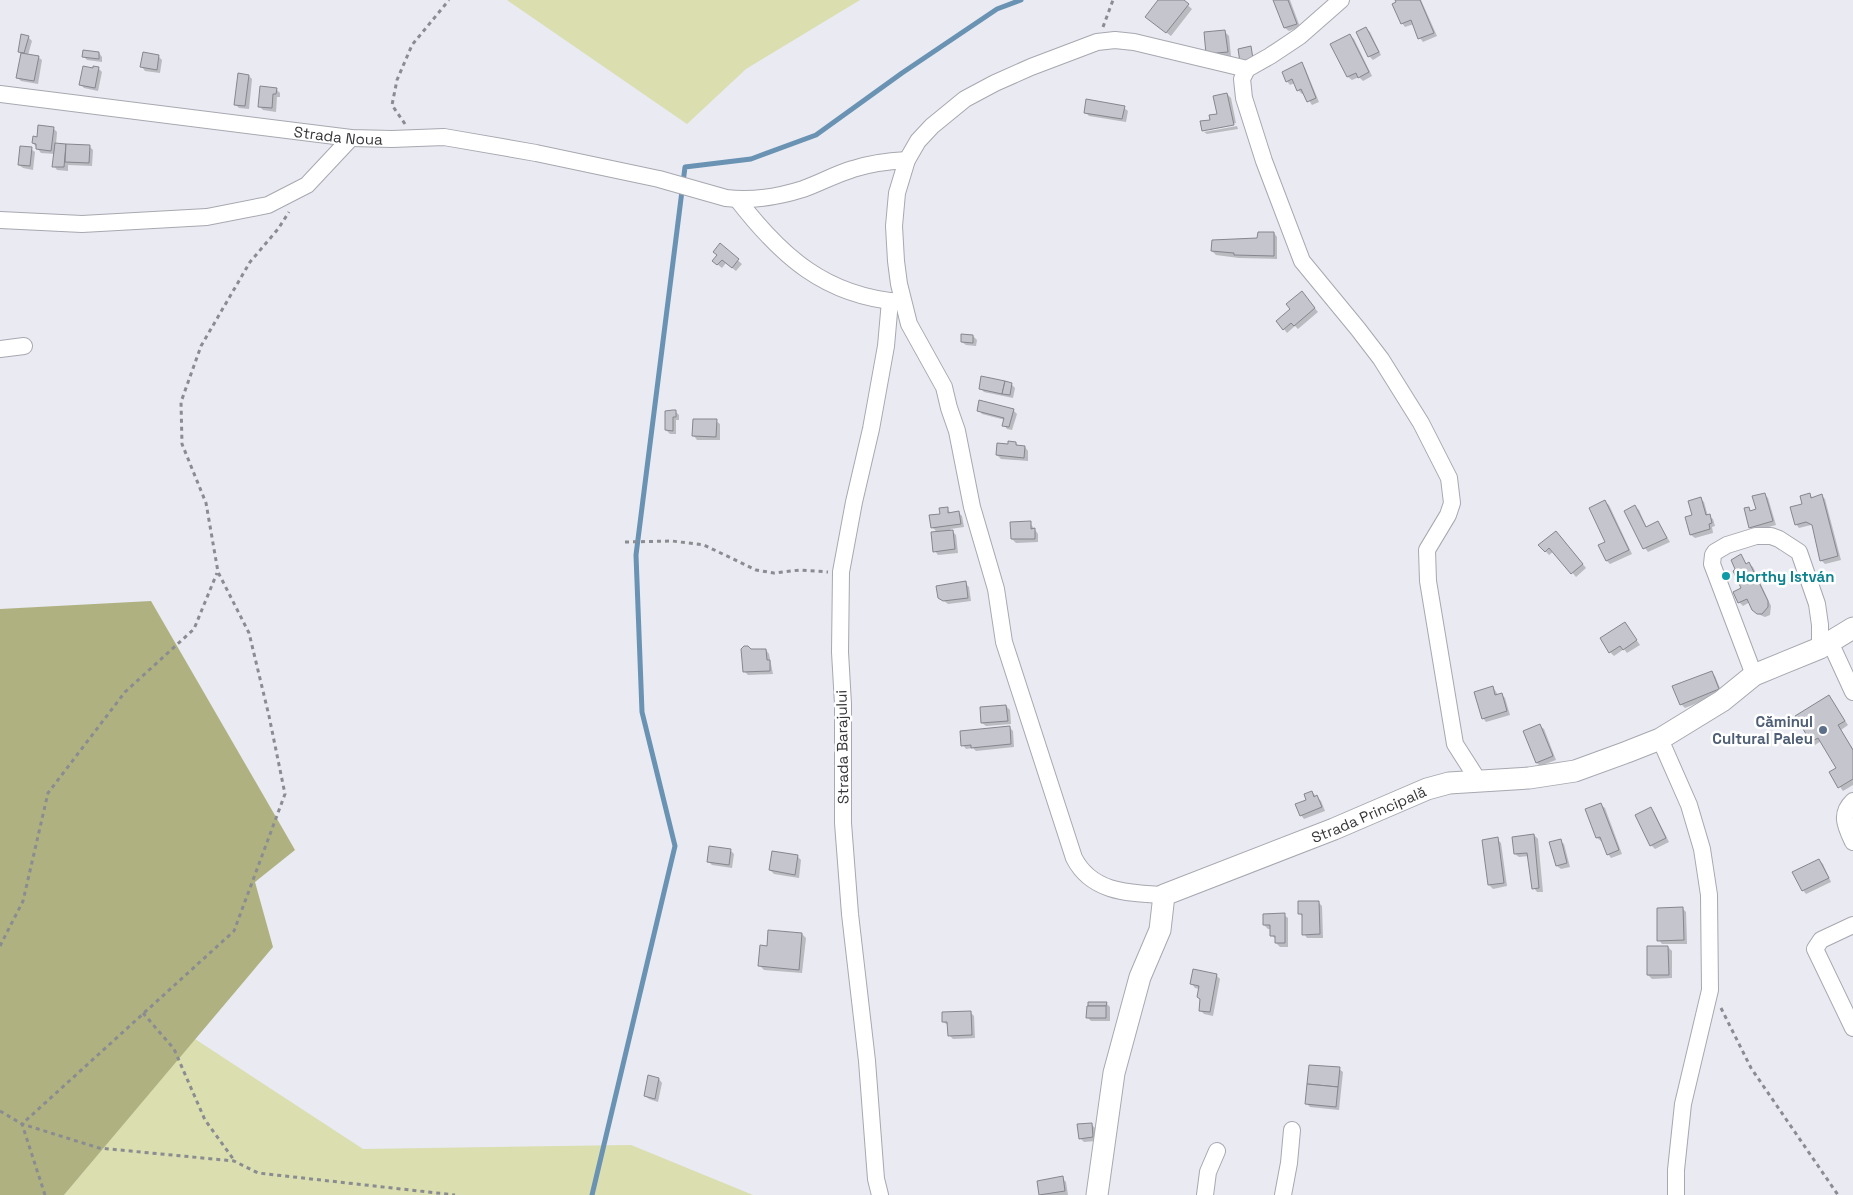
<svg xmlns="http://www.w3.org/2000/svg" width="1853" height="1195" font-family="'Space Grotesk',sans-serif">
  <rect width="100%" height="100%" fill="#e9eaf2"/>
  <!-- green -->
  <g fill="#dbdeae">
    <polygon points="507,0 860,0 746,69 687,124"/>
    <polygon points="195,1039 363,1149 631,1145 753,1195 64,1195"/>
  </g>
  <!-- forest -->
  <polygon fill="#afb280" points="151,601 295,850 255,882 273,947 64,1195 0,1195 0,609"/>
  <!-- shadow -->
  <g fill="#0003">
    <polygon points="1160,0 1182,0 1192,9 1171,36 1150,20"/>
    <polygon points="1275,0 1290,0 1300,27 1289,31 1285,28"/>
    <polygon points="1397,0 1421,0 1437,36 1423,42 1420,38 1414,24 1405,27 1402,23"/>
    <polygon points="1366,28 1370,32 1381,55 1373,60 1369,56"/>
    <polygon points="1225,32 1229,36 1231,56 1211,57"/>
    <polygon points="1350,35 1354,39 1372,76 1363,81 1359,77 1352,80 1348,77 1332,44"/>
    <polygon points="28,37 32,41 28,55 38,57 42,60 38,84 21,81 18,78 22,54 20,52"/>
    <polygon points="99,53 102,57 102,62 87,60 84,57"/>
    <polygon points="158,56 162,60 160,73 145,71 142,67"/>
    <polygon points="1302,64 1305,68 1319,102 1312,105 1304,93 1302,94 1298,90 1295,83 1290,85 1287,81"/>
    <polygon points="98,68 102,72 98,91 84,88 80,84 93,70"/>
    <polygon points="249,76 252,79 249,109 239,108 235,104"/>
    <polygon points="276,89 280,93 280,97 277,97 276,112 263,110 260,107"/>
    <polygon points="1227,94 1231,98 1236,123 1204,129 1204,131 1203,130 1218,115"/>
    <polygon points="1124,108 1128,111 1126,122 1089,116 1085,112"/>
    <polygon points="1237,126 1238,129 1207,134 1204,132"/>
    <polygon points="53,128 57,132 56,145 89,146 93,150 92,166 68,165 68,171 57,170 54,166 55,154 41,153 33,143"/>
    <polygon points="31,149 35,152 33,170 23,168 19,165"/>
    <polygon points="1274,233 1277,237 1277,259 1239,258 1216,255 1212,251 1259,239"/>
    <polygon points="720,245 742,264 736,271 726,263 722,268 717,264"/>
    <polygon points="1305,296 1318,312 1298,329 1295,326 1287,333 1284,329 1292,309"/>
    <polygon points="973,336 977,340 976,346 966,345 962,342"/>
    <polygon points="1011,384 1015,388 1013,398 984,392 980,388"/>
    <polygon points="979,410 1013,410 1017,414 1012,430 1007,429 1004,425 1005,420 982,414"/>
    <polygon points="675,411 679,415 679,420 676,420 676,434 670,434 666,430"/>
    <polygon points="716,421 720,424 720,440 697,440 694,436"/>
    <polygon points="1016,443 1019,447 1025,447 1028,451 1028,461 1001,459 997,455 1009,446"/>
    <polygon points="1764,494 1768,498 1776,525 1754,531 1751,527 1748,508 1752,512 1757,510"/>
    <polygon points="1810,495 1813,498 1822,496 1825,499 1841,560 1825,564 1821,560 1813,526 1811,525 1799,528 1796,524"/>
    <polygon points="1700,498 1704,502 1708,516 1713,519 1715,526 1712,527 1713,533 1695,538 1691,535 1686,518 1694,516"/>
    <polygon points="1605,502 1609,505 1632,554 1610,564 1607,561"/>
    <polygon points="1635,507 1639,510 1647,528 1658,522 1670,542 1648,552 1645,548 1626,511"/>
    <polygon points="947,508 951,514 959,513 962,516 964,527 950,529 956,535 958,553 938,555 935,551 938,533 932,527"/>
    <polygon points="1030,523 1038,534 1038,542 1016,543 1012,539"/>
    <polygon points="1560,536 1586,568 1576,577 1554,551 1549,555 1540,545"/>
    <polygon points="1741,556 1747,565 1749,564 1753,567 1771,606 1770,615 1765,617 1758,614 1750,602 1743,606 1739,602 1743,589"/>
    <polygon points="965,583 969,587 971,601 948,604 939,597"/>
    <polygon points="1628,627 1640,645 1627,653 1624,649 1614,656 1610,652"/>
    <polygon points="766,650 769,654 773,674 748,675 744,671 751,651"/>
    <polygon points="1712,673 1715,676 1722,693 1685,708 1681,704"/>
    <polygon points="1493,687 1498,695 1501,694 1505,698 1510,715 1486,722 1483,718"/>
    <polygon points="1829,697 1848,725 1841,730 1853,749 1853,785 1843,791 1830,773 1837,768 1821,741 1815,745 1812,741"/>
    <polygon points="1006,706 1010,710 1011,724 986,726 982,723"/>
    <polygon points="1540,726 1544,729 1556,760 1540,766 1537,763"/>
    <polygon points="1009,727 1013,731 1014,747 976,751 973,748 966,749 963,745"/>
    <polygon points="1312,792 1321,801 1325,811 1304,819 1301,815"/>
    <polygon points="1601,805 1605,808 1622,854 1611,858 1608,854 1602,841 1601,841 1597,838"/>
    <polygon points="1650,809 1654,812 1669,842 1655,849 1651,845"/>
    <polygon points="1534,835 1538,839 1543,892 1537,892 1534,888 1529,856 1519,857 1515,854"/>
    <polygon points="1497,839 1501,843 1507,886 1493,889 1489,885"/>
    <polygon points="1560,841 1564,844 1570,867 1561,869 1557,866"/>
    <polygon points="730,850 734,854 732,868 712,865 708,861"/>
    <polygon points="797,856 801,860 799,878 774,874 770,870"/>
    <polygon points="1819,860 1823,864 1831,882 1806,894 1803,890"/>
    <polygon points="1318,902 1322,906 1323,938 1307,938 1304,934 1303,917 1299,913"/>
    <polygon points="1683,909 1686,912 1687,944 1662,944 1659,940"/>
    <polygon points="1284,915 1288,918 1288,947 1280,947 1276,943 1276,939 1271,935 1271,929 1268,929 1264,925"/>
    <polygon points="802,934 806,938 802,973 764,970 760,966 768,947"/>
    <polygon points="1668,947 1672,951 1672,978 1652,979 1648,975"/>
    <polygon points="1216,975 1220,979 1213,1016 1204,1014 1200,1010 1201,1000 1198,997 1199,989 1195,988 1192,984"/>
    <polygon points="1106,1003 1110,1007 1110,1021 1091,1021 1088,1018"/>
    <polygon points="970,1012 974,1016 975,1038 953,1039 949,1035 948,1025 943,1022"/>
    <polygon points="1339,1069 1343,1072 1339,1110 1310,1107 1306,1103"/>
    <polygon points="659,1079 662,1083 658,1102 649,1099 645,1096"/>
    <polygon points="1091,1124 1095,1128 1096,1141 1084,1142 1080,1138"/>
    <polygon points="1062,1178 1066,1182 1068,1195 1040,1195"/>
  </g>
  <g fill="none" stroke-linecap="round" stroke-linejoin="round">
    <!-- stream -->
    <polyline stroke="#6992b3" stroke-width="5" points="592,1195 675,846 642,712 636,555 685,167 751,159 816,135 902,73 997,9 1021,0"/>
  </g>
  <!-- building -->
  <g fill="#c4c5cd" stroke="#86878e">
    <polygon points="1158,0 1184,0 1189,4 1166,33 1145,17"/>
    <polygon points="1273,0 1288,0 1297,24 1284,28"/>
    <polygon points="1395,0 1420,0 1434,33 1418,39 1411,20 1401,24 1392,4 1396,2"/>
    <polygon points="1366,27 1379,52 1368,57 1356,32"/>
    <polygon points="1225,30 1228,52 1206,54 1204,32"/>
    <polygon points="21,34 29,36 24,53 18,52"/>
    <polygon points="1350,34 1369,72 1358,78 1356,73 1347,77 1330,44"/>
    <polygon points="1251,46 1253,59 1240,62 1238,49"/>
    <polygon points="83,50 99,52 99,59 82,57"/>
    <polygon points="143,52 159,55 157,70 140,67"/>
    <polygon points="21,53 39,56 34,81 16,78"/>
    <polygon points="1302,62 1316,98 1307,102 1301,89 1297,91 1292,79 1286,82 1282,72"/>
    <polygon points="83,66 93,68 93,66 99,67 95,88 79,85"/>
    <polygon points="238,73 249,75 245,106 234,105"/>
    <polygon points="260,86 277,88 276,94 273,94 272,108 258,107"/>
    <polygon points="1227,93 1234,125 1202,131 1200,121 1210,120 1209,115 1217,114 1213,96"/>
    <polygon points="1086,99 1125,106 1122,119 1084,113"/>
    <polygon points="38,125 54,127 51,151 36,149 36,144 32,143 33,136 37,137"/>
    <polygon points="55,143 66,144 64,167 52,167"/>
    <polygon points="66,144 90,145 89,163 65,162"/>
    <polygon points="20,146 32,147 30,166 18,165"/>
    <polygon points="1258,232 1274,232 1274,256 1234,255 1234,253 1211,251 1212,240 1257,238"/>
    <polygon points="720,243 739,259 732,268 722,260 717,265 712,261 717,255 713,252"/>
    <polygon points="1302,291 1315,308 1294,326 1291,323 1283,330 1276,321 1290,309 1286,304"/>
    <polygon points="961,334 973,335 973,343 961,342"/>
    <polygon points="981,376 1005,381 1002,394 979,389"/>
    <polygon points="1005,381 1012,383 1010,395 1002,394"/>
    <polygon points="979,400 1014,409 1009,427 1002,426 1004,418 977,411"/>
    <polygon points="673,410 676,410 676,417 673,417 673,431 665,430 665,411"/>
    <polygon points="693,419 717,419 716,437 692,436"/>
    <polygon points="1008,441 1016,442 1016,445 1025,446 1024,458 996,455 997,443 1008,444"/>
    <polygon points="1765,493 1773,521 1749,528 1744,508 1749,507 1750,511 1756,509 1752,496"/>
    <polygon points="1810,493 1811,498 1822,494 1838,556 1820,561 1812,525 1806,522 1795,525 1790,507 1802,504 1800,496"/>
    <polygon points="1701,497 1706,515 1710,514 1712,523 1709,524 1710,529 1690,535 1685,517 1692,515 1688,501"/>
    <polygon points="1605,500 1629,550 1606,561 1598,545 1605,542 1589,508"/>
    <polygon points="1635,505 1646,527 1658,521 1667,538 1643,549 1624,511"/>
    <polygon points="948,507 948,513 959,511 961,524 931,528 929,515 940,514 939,508"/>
    <polygon points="1031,521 1031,529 1035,528 1035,539 1011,539 1010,522"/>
    <polygon points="953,530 955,549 933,552 931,532"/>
    <polygon points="1556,531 1583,564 1571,574 1549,548 1545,552 1538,545"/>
    <polygon points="1741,554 1746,564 1749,562 1768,601 1768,607 1762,614 1757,614 1752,610 1747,599 1738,603 1733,592 1741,588 1733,571 1735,569 1731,560"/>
    <polygon points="966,581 968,598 943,601 938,598 936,586"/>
    <polygon points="1625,622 1637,640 1623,650 1620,646 1609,653 1600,638"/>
    <polygon points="744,646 748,646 751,649 766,649 767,660 770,660 770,671 743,672 741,649"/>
    <polygon points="1712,671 1719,689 1680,705 1672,686"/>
    <polygon points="1493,686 1495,695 1502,693 1507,711 1482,719 1474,692"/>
    <polygon points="1829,695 1845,721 1838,725 1853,750 1853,779 1838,788 1829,772 1836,768 1818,738 1811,742 1795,716"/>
    <polygon points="1006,705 1008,721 981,723 980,707"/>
    <polygon points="1540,724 1553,756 1536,763 1523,731"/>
    <polygon points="1010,726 1011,744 971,748 971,745 961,746 960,731"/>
    <polygon points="1312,791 1314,797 1317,795 1322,807 1300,816 1295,804 1306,800 1304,794"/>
    <polygon points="1601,803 1619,850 1607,855 1600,837 1596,838 1585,809"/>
    <polygon points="1651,807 1666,838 1650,846 1635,815"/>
    <polygon points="1534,834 1539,888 1532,889 1527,853 1514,854 1512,837"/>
    <polygon points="1498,837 1504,883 1488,885 1482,840"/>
    <polygon points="1561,839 1567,863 1556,866 1549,842"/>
    <polygon points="709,846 731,849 729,865 707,862"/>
    <polygon points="772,851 798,855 795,875 769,870"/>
    <polygon points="1819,859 1829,878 1802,891 1792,872"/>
    <polygon points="1298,901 1319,901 1320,934 1302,935 1302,914 1298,914"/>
    <polygon points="1683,907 1684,940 1657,941 1657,908"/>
    <polygon points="1285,913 1285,943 1275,943 1275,936 1270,936 1270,925 1263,925 1263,914"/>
    <polygon points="768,930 802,933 799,970 758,966 760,945 767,946"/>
    <polygon points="1647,946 1668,946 1669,975 1647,975"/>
    <polygon points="1193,969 1217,974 1210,1012 1199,1011 1200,999 1197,997 1199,986 1190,984"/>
    <polygon points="1088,1002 1107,1002 1106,1006 1088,1006"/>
    <polygon points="1087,1006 1106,1006 1106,1018 1086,1018"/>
    <polygon points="971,1011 972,1035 948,1036 947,1022 942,1022 942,1012"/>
    <polygon points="1309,1065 1340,1067 1338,1087 1307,1084"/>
    <polygon points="648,1075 659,1078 655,1099 644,1096"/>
    <polygon points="1307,1084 1338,1087 1336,1107 1305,1104"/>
    <polygon points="1092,1123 1093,1137 1079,1139 1077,1124"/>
    <polygon points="1063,1176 1065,1191 1039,1195 1037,1181"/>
  </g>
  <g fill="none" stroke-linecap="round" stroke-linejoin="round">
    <defs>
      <g id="minor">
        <polyline points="1341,0 1300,36 1270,56 1247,69 1242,79 1244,98 1264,161 1302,261 1358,329 1381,359 1421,423 1449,478 1452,503 1448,515 1427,550 1428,581 1455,744 1478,780"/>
        <path id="s1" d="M0 94 351 138 392 139 444 137 536 153 659 179 726 198C752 201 778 197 803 189 820 183 836 174 853 169 871 163 889 161 907 160"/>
        <path d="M737 199C781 256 825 296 900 302"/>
        <polyline points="0,220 82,224 207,217 268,205 307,185 351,138"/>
        <polyline points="0,349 24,346"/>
        <polyline points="1830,642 1853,692"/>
        <polyline points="1754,675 1712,564 1713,555 1715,552 1727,545 1756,536 1771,536 1779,539 1799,552 1817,604 1820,625 1820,648"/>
        <polyline points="1660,739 1689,805 1702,849 1709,895 1710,990 1683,1104 1676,1170 1676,1195"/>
        <path d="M1853 801C1839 814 1846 827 1853 842"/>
        <path d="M1164 895C1129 893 1092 893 1074 858L1004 642 996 589 972 507 957 431 949 408 944 387 909 324 899 284 896 261 894 226 897 193 907 160 918 141 932 126 965 99 995 83 1031 67 1097 42 1115 40 1134 42 1247 69"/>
        <polyline points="1853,925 1821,940 1815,949 1853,1028"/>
        <polyline points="880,1195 876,1179 867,1061 850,914 843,823 843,704 840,652 841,572 854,502 871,429 886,346 890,301"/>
        <polyline points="1205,1195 1208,1172 1217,1151"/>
        <polyline points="1283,1195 1289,1163 1292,1130"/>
      </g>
      <g id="major">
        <path id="s2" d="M1097 1195 1114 1073 1140 977 1160 930 1164 895 1334 829 1427 789 1449 783 1529 778 1575 771 1627 752 1660 739 1722 701 1754 675 1820 648 1853 628"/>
      </g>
    </defs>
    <!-- minor casing -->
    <use href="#minor" stroke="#a7a8b0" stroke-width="18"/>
    <!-- major casing -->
    <use href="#major" stroke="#a7a8b0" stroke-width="23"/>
    <!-- path -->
    <g stroke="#8b8c91" stroke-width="3" stroke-dasharray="4 4" stroke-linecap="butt">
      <polyline points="1103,27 1113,0"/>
      <polyline points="405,124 392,105 397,80 412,45 449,0"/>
      <polyline points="625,542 672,541 704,545 756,570 774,573 800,570 828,572"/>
      <polyline points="0,946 23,901 48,793 125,692 194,629 217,573"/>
      <polyline points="1721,1008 1751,1068 1838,1195"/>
      <polyline points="143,1013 174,1049 205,1120 234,1160"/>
      <polyline points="0,1111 22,1124 99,1148 234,1161 258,1173 455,1195"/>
      <polyline points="45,1195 22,1124 234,931 285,794 269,716 249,633 218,572 206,503 182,444 181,402 201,346 250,262 278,229 289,212"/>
    </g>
    <!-- minor -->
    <use href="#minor" stroke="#fff" stroke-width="16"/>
    <!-- major -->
    <use href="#major" stroke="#fff" stroke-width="21"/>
  </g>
  <!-- markers -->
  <circle fill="#0f9aa8" stroke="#fff" stroke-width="2" cx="1726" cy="576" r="5"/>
  <circle fill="#5c6f8a" stroke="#fff" stroke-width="2" cx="1823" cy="730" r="5"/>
  <g text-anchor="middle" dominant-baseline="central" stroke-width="5" stroke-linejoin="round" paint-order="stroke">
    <!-- street labels -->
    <g font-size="15" fill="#37373a" stroke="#fff">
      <text stroke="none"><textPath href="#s1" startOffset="341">Strada Noua</textPath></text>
      <text transform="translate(842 747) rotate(-91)">Strada Barajului</text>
      <text stroke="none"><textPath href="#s2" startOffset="529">Strada Principală</textPath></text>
    </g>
    <!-- culture labels -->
    <g font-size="15" font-weight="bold" fill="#0d838f" stroke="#fff" text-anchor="start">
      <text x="1736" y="576">Horthy István</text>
    </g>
    <!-- service labels -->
    <g font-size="15" font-weight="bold" fill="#4e5e75" stroke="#fff" text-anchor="end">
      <text x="1813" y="721">Căminul<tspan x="1813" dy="17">Cultural Paleu</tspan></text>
    </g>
  </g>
</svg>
